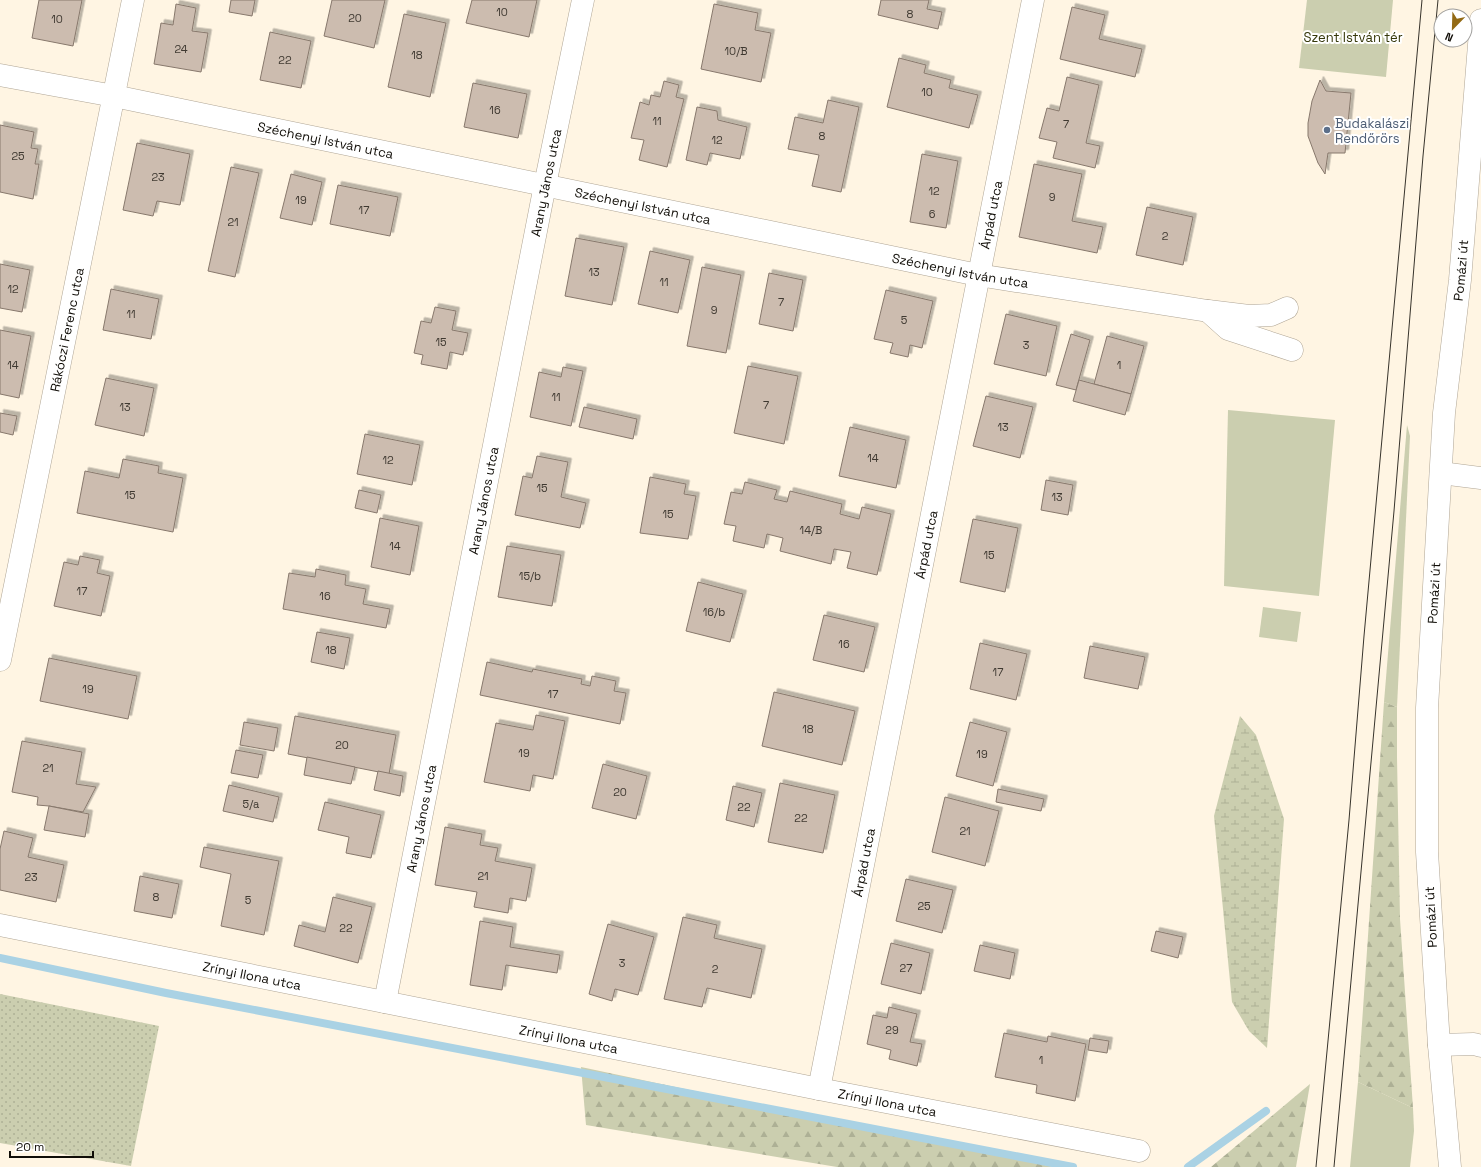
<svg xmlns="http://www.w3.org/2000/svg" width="1481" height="1167" font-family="'Space Grotesk',sans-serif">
  <defs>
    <pattern id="forest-firs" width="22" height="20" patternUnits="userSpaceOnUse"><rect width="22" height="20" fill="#cbceaf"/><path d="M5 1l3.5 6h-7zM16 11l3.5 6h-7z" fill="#adb095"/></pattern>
    <pattern id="wetland-marsh" width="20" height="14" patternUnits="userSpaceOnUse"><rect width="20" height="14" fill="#cbceaf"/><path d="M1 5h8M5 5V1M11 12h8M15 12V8" fill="none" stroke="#adb095"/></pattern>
    <pattern id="garden-dots" width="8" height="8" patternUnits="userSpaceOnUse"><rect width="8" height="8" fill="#cbceaf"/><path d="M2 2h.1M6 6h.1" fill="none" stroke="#adb095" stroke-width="1.8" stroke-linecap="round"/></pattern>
    <filter id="shadow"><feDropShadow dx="3.5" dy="-3.5" stdDeviation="0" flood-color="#0004"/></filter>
  </defs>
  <rect width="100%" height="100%" fill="#fff5e3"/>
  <!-- green -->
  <g fill="#cbceaf">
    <polygon points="1307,0 1393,0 1386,77 1299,68"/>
    <polygon points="1228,410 1335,420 1319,596 1224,586"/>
    <polygon points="1407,425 1410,436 1397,707 1384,702"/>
    <polygon points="1263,607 1301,612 1297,642 1259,637"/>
    <polygon points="1358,1082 1413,1108 1414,1131 1410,1167 1350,1167"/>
  </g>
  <!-- forest -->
  <g fill="url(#forest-firs)">
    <polygon points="1384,702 1397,707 1397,757 1400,919 1413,1108 1358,1082"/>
    <polygon points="581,1067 1054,1167 837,1167 586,1125"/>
    <polygon points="1310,1084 1296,1167 1211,1167"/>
  </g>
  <!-- wetland -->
  <polygon fill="url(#wetland-marsh)" points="1240,716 1256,735 1284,819 1267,1048 1249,1031 1232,1002 1214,816"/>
  <!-- garden -->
  <polygon fill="url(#garden-dots)" points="0,994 159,1026 131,1166 0,1143"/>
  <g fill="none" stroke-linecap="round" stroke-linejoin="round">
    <!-- stream -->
    <g stroke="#aad2e4" stroke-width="8">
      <polyline points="0,958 166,993 1073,1167"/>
      <polyline points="1188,1167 1266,1111"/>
    </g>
  </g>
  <!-- building -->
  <g fill="#ccbcaf" stroke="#87786c" filter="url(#shadow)">
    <polygon points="39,0 82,0 73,46 32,38"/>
    <polygon points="231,0 255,0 252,16 229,12"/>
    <polygon points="332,0 385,0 374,48 324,36"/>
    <polygon points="472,0 537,0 529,37 466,23"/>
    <polygon points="881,0 929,0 927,9 942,12 938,29 878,15"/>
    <polygon points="176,4 196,8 192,31 208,33 201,72 154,64 161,23 173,25"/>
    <polygon points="714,4 758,13 755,30 771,33 761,82 701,69"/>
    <polygon points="1072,7 1105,15 1099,39 1142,49 1135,77 1060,59"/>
    <polygon points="404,14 446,23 430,97 388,87"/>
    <polygon points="270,32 311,41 301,88 260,80"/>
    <polygon points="899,58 926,65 924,73 951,80 949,88 978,95 969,128 887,107"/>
    <polygon points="1067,77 1099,85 1086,143 1100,146 1095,168 1053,158 1057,142 1039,138 1047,108 1059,111"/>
    <polygon points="1320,80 1326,91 1351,93 1345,153 1328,153 1325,174 1318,163 1308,136 1308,123 1312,101"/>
    <polygon points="664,81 679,85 676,97 684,99 667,167 639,160 644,140 631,138 640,102 649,105 651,95 660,97"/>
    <polygon points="473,83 527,94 518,138 464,127"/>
    <polygon points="828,100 859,107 841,192 812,186 819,155 788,149 795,117 823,123"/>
    <polygon points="697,107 717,111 718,120 747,127 740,159 710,153 707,165 686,160"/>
    <polygon points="0,125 34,132 31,148 38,149 35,164 39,164 33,199 0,192"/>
    <polygon points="137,143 190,154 180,205 157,201 153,216 123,210"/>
    <polygon points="922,154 958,161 946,228 910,222"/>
    <polygon points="1034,164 1082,174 1072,221 1103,227 1097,253 1019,237"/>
    <polygon points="231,167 259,173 235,277 208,271"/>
    <polygon points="291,174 322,182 312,225 280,218"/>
    <polygon points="338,185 398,197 390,236 330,224"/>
    <polygon points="1147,207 1193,217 1183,265 1136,255"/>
    <polygon points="576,238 624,247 612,305 565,296"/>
    <polygon points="650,251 690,260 678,313 638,304"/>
    <polygon points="0,264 30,270 22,312 0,308"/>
    <polygon points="702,267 741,275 726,353 687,346"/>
    <polygon points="769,273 803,280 793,331 759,324"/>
    <polygon points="111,289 159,299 151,339 103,330"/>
    <polygon points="886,290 933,301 922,348 910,345 908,357 890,353 893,343 874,339"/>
    <polygon points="435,307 456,311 452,330 468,333 463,355 450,352 447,369 421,364 423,355 414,353 421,321 431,323"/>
    <polygon points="1006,314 1057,326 1046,376 994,364"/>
    <polygon points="0,330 31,336 19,398 0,394"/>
    <polygon points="1071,334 1090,340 1076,390 1056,385"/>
    <polygon points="1107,336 1144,346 1131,394 1094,384"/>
    <polygon points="748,366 798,376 784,444 734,433"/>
    <polygon points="563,367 583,371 571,426 530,417 539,372 561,377"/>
    <polygon points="106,378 154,388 144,436 95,425"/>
    <polygon points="1079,380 1131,394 1125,415 1073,401"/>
    <polygon points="986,396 1033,407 1020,458 973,446"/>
    <polygon points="584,407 637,419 633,439 579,427"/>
    <polygon points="0,413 17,416 13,435 0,432"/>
    <polygon points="850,427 906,440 896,488 839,476"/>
    <polygon points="365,434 420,445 412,485 357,474"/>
    <polygon points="537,456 568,462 561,497 586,503 580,528 515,515 523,476 532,478"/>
    <polygon points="123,459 159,466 158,473 183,478 173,532 77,513 85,471 119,478"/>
    <polygon points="650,477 686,484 684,494 696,496 688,539 640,533"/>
    <polygon points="1046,480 1073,485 1068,515 1041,510"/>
    <polygon points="745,482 777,490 774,499 787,502 790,491 842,504 840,514 859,519 862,507 891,514 877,575 847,568 851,552 834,549 831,564 780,551 783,538 767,534 764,548 733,541 736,526 724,524 731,492 742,494"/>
    <polygon points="359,490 381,495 377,513 355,508"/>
    <polygon points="380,518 419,526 410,575 371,567"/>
    <polygon points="973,519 1018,528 1005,592 960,582"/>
    <polygon points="507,546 561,555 552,606 498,597"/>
    <polygon points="80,556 100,560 97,573 110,576 101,616 54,606 64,562 78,565"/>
    <polygon points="316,569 346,575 345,585 366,589 363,604 390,609 386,628 283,609 289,573 315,577"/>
    <polygon points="698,582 743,594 730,642 686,631"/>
    <polygon points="824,615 875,627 864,672 813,660"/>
    <polygon points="317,632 350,638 344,669 311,662"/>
    <polygon points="980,643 1027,654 1016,700 970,689"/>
    <polygon points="1090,646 1145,657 1138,689 1084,678"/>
    <polygon points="49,658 137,676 128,719 40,701"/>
    <polygon points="487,662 532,672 533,669 582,679 581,684 590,686 592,676 616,681 614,691 626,693 620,724 480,695"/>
    <polygon points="774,692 855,711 842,765 762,746"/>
    <polygon points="536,715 565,721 553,779 533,775 530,791 484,782 496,723 533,730"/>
    <polygon points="295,716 396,735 389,774 288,754"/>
    <polygon points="244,722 278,728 274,751 240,745"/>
    <polygon points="970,722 1007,732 993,786 956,776"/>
    <polygon points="22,741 82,752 76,784 96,787 83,812 49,806 37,805 38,797 12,792"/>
    <polygon points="236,750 263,755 258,778 231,773"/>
    <polygon points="307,757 355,767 351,784 304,775"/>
    <polygon points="603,764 647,776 636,819 592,808"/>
    <polygon points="378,771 403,776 400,796 374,790"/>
    <polygon points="780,783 835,795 823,853 768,842"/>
    <polygon points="229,785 279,797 273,822 223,811"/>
    <polygon points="733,786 762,793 754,827 726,820"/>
    <polygon points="998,789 1044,799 1041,811 996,802"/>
    <polygon points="945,797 999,811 985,866 932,852"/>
    <polygon points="325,802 381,815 371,858 346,853 349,837 318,830"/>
    <polygon points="49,806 89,814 85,837 44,830"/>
    <polygon points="445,827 482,834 480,845 498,848 495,861 532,868 526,901 510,898 508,913 474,907 477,892 435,885"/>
    <polygon points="4,831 33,838 28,857 64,865 56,902 0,890 0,849"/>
    <polygon points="204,847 279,861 264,935 221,926 231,874 200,867"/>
    <polygon points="140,876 179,884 172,918 134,911"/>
    <polygon points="906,879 953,890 942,933 896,921"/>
    <polygon points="333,897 372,907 358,963 294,946 299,925 325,932"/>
    <polygon points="683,917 717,925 714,938 762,949 751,998 707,988 702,1007 664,999"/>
    <polygon points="480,921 513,927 510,947 560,955 557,973 506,965 502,990 470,985"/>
    <polygon points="608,924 654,937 638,995 615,989 612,1001 589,994"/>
    <polygon points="1156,931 1183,937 1178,958 1151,951"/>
    <polygon points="891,943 930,953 921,994 881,984"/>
    <polygon points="980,945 1015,953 1010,979 974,971"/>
    <polygon points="889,1007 917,1014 910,1042 922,1044 917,1066 889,1059 891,1050 867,1044 873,1015 887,1018"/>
    <polygon points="1004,1033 1047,1042 1048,1036 1086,1044 1075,1101 1036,1093 1037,1085 995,1077"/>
    <polygon points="1090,1038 1109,1041 1107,1053 1088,1050"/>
  </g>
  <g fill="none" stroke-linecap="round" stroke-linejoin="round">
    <defs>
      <g id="minor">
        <path id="s1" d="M0 75 114 96 978 275 1208 311 1249 316 1271 315 1287 308"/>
        <polyline points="1208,311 1228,329 1292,350"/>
        <polyline points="1441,473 1481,478"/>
        <path id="s2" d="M0 660 133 0"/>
        <path id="s3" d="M0 925 819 1089 1139 1151"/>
        <path id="s4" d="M385 1002 545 185 583 0"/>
        <polyline points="1439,1045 1474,1044 1481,1046"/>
        <path id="s5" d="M819 1089 1033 0"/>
      </g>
      <g id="major">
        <path id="s6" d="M1450 1167 1439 1045 1427 852V708L1444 413 1460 280 1481 20"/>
      </g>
    </defs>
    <!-- minor casing -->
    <use href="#minor" stroke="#afa595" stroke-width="23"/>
    <!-- major casing -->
    <use href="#major" stroke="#afa595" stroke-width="23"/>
    <!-- minor -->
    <use href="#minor" stroke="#fff" stroke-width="22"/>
    <!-- major -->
    <use href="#major" stroke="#fff" stroke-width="22"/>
    <!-- tram -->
    <g stroke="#37332b" stroke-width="1">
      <polyline points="1316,1167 1349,820 1364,636 1422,0"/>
      <polyline points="1334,1167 1394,511 1423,156 1438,0"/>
    </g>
  </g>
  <!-- markers -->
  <circle fill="#5c6f8a" stroke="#fff" stroke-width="1.5" cx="1327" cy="130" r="4"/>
  <g text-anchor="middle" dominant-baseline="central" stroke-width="4" stroke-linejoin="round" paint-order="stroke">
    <!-- number labels -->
    <g font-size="11" fill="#3f3931">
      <text x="502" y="12">10</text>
      <text x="910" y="14">8</text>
      <text x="355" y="18">20</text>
      <text x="57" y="19">10</text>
      <text x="181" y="49">24</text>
      <text x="736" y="51">10/B</text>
      <text x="417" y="55">18</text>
      <text x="285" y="60">22</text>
      <text x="927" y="92">10</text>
      <text x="495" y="110">16</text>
      <text x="657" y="121">11</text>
      <text x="1066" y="124">7</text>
      <text x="822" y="136">8</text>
      <text x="717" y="140">12</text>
      <text x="18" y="156">25</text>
      <text x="158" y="177">23</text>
      <text x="934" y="191">12</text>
      <text x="1052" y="197">9</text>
      <text x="301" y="200">19</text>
      <text x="364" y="210">17</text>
      <text x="932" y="214">6</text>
      <text x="233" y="222">21</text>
      <text x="1165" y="236">2</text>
      <text x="594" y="272">13</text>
      <text x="664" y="282">11</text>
      <text x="13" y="289">12</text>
      <text x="781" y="302">7</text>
      <text x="714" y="310">9</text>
      <text x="131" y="314">11</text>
      <text x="904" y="320">5</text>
      <text x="441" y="342">15</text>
      <text x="1026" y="345">3</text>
      <text x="13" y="365">14</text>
      <text x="1119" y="365">1</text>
      <text x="556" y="397">11</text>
      <text x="766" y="405">7</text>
      <text x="125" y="407">13</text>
      <text x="1003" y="427">13</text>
      <text x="873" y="458">14</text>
      <text x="388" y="460">12</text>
      <text x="542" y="488">15</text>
      <text x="130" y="495">15</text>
      <text x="1057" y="497">13</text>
      <text x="668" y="514">15</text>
      <text x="811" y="530">14/B</text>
      <text x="395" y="546">14</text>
      <text x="989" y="555">15</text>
      <text x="530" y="576">15/b</text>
      <text x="82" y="591">17</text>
      <text x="325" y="596">16</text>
      <text x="714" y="612">16/b</text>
      <text x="844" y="644">16</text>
      <text x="331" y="650">18</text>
      <text x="998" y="672">17</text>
      <text x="88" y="689">19</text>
      <text x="553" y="694">17</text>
      <text x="808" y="729">18</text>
      <text x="342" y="745">20</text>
      <text x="524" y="753">19</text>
      <text x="982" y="754">19</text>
      <text x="48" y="768">21</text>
      <text x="620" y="792">20</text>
      <text x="251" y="804">5/a</text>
      <text x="744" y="807">22</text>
      <text x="801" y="818">22</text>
      <text x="965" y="831">21</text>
      <text x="483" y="876">21</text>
      <text x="31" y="877">23</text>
      <text x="156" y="897">8</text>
      <text x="248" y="900">5</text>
      <text x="924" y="906">25</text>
      <text x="346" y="928">22</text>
      <text x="622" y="963">3</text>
      <text x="906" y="968">27</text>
      <text x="715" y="969">2</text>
      <text x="892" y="1030">29</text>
      <text x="1041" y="1060">1</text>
    </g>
    <!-- park labels -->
    <g font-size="13" fill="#35370a" stroke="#fff">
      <text x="1353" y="37">Szent István tér</text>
    </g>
    <!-- service labels -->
    <g font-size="13" fill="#4e5e75" stroke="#fff" text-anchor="start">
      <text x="1335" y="123">Budakalászi<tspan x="1335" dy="15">Rendőrörs</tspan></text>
    </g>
    <!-- street labels -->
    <g font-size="13" fill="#100d07" stroke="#fff">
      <text stroke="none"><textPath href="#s1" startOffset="332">Széchenyi István utca</textPath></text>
      <text stroke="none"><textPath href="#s4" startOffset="835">Arany János utca</textPath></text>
      <text stroke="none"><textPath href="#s1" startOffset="656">Széchenyi István utca</textPath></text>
      <text stroke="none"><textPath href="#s5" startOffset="891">Árpád utca</textPath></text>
      <text stroke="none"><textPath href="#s1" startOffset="980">Széchenyi István utca</textPath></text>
      <text stroke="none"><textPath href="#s6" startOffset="899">Pomázi út</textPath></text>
      <text stroke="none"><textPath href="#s2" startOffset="337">Rákóczi Ferenc utca</textPath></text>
      <text stroke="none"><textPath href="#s4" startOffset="511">Arany János utca</textPath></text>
      <text stroke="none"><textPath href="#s5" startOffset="555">Árpád utca</textPath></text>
      <text stroke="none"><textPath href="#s6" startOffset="575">Pomázi út</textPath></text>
      <text stroke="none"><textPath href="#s4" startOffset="187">Arany János utca</textPath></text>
      <text stroke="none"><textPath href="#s5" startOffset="231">Árpád utca</textPath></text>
      <text transform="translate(1431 917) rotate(-93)">Pomázi út</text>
      <text stroke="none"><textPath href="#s3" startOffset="257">Zrínyi Ilona utca</textPath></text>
      <text stroke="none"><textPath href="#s3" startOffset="580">Zrínyi Ilona utca</textPath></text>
      <text stroke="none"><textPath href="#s3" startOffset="905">Zrínyi Ilona utca</textPath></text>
    </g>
  </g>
  <!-- north arrow -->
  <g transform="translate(1453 28) rotate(203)"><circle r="19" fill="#ffffff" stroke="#9f9e9c"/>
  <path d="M0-3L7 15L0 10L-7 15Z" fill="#936a14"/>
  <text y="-6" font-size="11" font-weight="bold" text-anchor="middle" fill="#100d07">N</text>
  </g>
  <!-- scale -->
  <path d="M10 1151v6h83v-6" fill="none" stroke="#100d07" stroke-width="2"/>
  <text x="16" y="1151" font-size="12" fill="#100d07" stroke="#ffffff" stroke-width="3" paint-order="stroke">20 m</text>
</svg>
